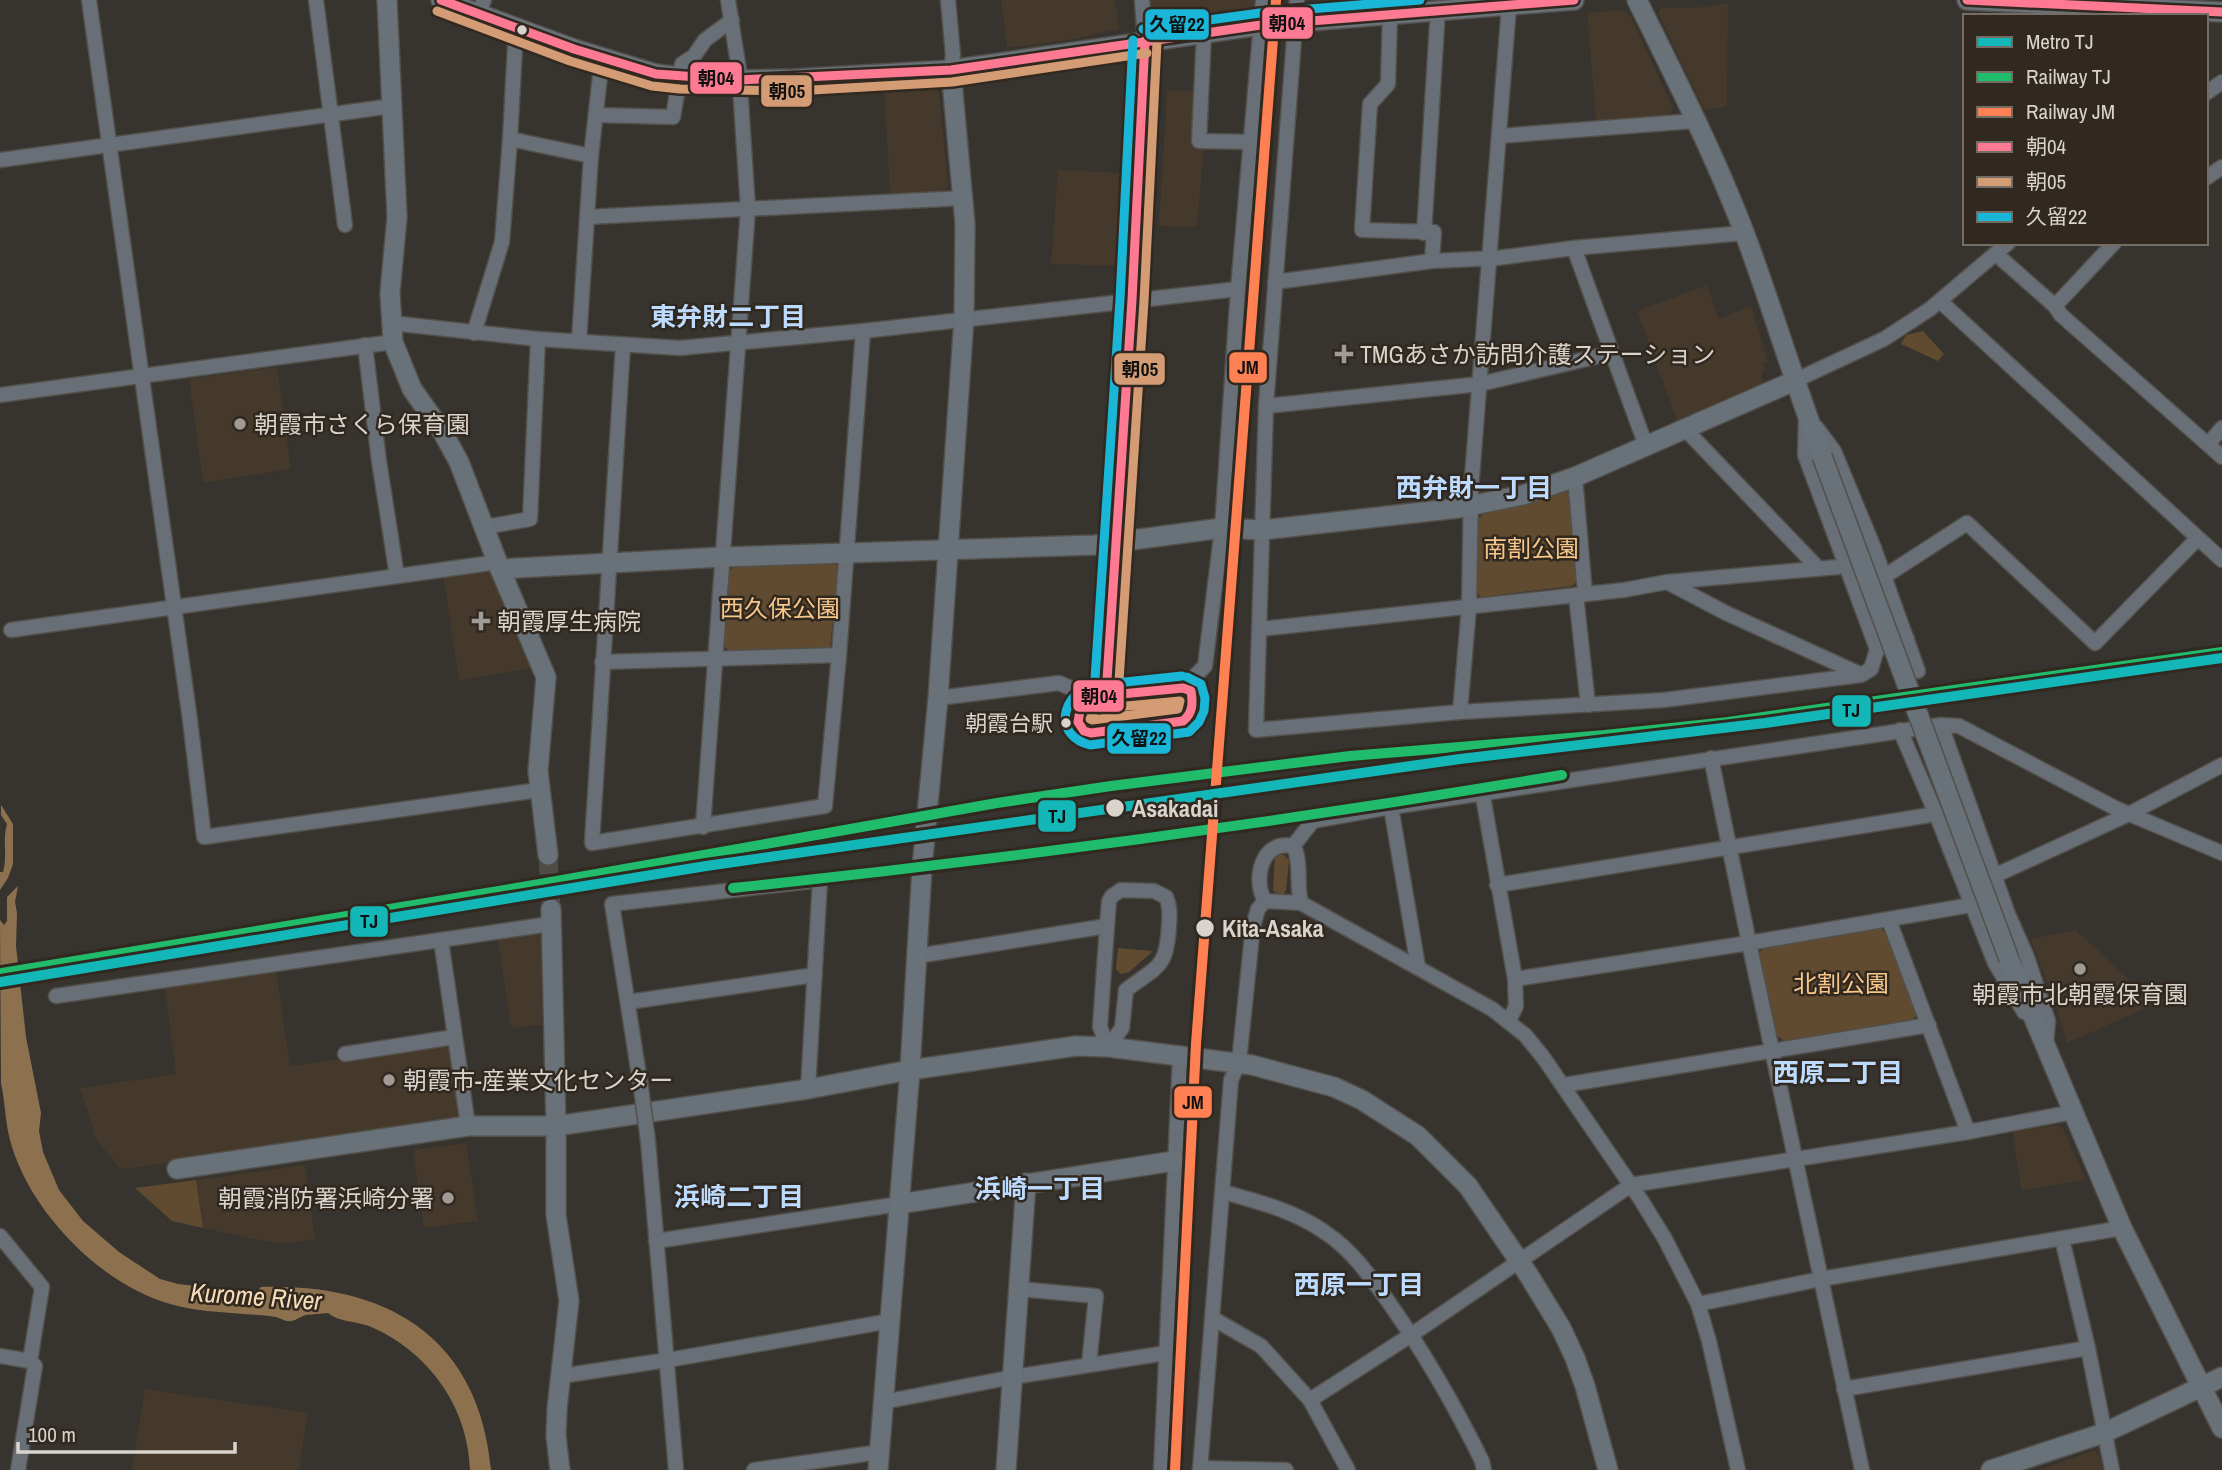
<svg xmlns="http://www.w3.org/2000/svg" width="2222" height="1470" font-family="'Archivo Narrow','Noto Sans JP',sans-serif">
  <rect width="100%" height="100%" fill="#37332e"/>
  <!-- built -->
  <g fill="#44392b">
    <polygon points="1001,0 1115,0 1119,29 1069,40 1007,48"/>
    <polygon points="1147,0 1254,0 1254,7 1249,13 1156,27 1150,22"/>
    <polygon points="1728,3 1727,106 1705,111 1658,13 1661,8 1695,8"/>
    <polygon points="1621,10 1630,15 1673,108 1669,116 1596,122 1587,13"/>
    <polygon points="932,85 939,92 948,185 942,193 890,194 884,87"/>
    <polygon points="1167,90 1194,91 1194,144 1204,145 1197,227 1159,226"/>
    <polygon points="1058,170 1124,173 1118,266 1051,264"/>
    <polygon points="1707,285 1719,319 1751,306 1768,362 1763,364 1765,369 1761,375 1764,383 1677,421 1637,311"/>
    <polygon points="277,367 291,469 203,483 189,379"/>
    <polygon points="491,568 532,668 459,681 443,574"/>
    <polygon points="2076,930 2155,1004 2067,1043 2054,999 2030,939"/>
    <polygon points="541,933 542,1025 511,1028 498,939"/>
    <polygon points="276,971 290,1066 451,1043 460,1119 124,1169 118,1166 96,1139 80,1088 176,1074 165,987"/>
    <polygon points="2056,1125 2063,1128 2086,1180 2021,1191 2013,1132"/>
    <polygon points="466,1143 478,1221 424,1228 413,1150"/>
    <polygon points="305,1165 315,1239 279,1244 203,1228 196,1180"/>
    <polygon points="145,1389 308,1413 299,1470 132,1470"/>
    <polygon points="2094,1450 2100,1456 2103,1470 2039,1470"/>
  </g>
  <!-- green -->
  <g fill="#614b30">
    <polygon points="1923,331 1944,354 1938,361 1901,344 1906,335"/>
    <polygon points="1566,490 1571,494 1578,580 1572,586 1481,597 1475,591 1479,518 1483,514 1535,502"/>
    <polygon points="836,564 839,570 830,648 729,651 722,644 727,572 734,567"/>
    <polygon points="1278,854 1284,855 1289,860 1286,890 1283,895 1273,891 1275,857"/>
    <polygon points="1879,927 1887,934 1916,1015 1911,1022 1784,1041 1776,1035 1758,954 1765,946"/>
    <polygon points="1118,948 1153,951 1129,972 1121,974 1116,969"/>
    <polygon points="196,1180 203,1228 172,1221 135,1188"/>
  </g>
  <!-- water -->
  <g fill="#8d714e">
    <path d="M1 805 13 824V864L8 878 0 890V872H3C8 856 2 840 7 824L1 815Z"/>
    <path d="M18 886 15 902 17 913 16 946 26 1037 41 1113 39 1131 43 1152 59 1190 83 1221 119 1252 160 1279 178 1284 255 1293 261 1287C387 1283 479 1337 491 1470H470C468 1406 428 1351 369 1326 355 1321 339 1322 328 1313 321 1314 313 1314 306 1315 299 1317 295 1322 286 1321 283 1320 280 1318 276 1317 266 1315 255 1315 244 1314 220 1312 194 1311 170 1304 99 1284 26 1208 9 1136 5 1119 5 1101 1 1083L0 920 4 925 7 921V897Z"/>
  </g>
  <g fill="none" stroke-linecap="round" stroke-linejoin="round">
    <!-- secondary-tunnel -->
    <polyline stroke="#4f4b46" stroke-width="19" stroke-dasharray="19 10" stroke-linecap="butt" points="548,855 551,909"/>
    <defs>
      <g id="street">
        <polyline points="89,0 190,720 204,837 539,790"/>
        <polyline points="316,0 345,225"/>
        <polyline points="948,0 953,55 951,70"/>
        <polyline points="1142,0 1145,41"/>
        <polyline points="1297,0 1266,406 1256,730 1460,712 1664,700 1861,675 1871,669 1877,649 1907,639"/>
        <polyline points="478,14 484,0"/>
        <polyline points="1390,14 1388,84 1370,104 1362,230 1434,232 1432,261"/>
        <polyline points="1204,33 1199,141 1252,142"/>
        <polyline points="2206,93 2222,82"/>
        <polyline points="596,115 673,117 682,64 694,56 705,40 732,20"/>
        <polyline points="1499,136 1695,121"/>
        <polyline points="510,139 591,156"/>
        <polyline points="0,160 392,106"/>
        <polyline points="2206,178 2222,167"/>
        <polyline points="587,217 964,198"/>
        <polyline points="1424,233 1438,9"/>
        <polyline points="1574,248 1646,446"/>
        <polyline points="1996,254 2055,306 2061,315 2222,457"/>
        <polyline points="1275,282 1432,261 1497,258 1574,248 1744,233"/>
        <polyline points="1941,302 2222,560"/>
        <polyline points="2055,306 2114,243"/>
        <polyline points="391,323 538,339 680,348 863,331 1238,289"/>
        <polyline points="474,333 502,242 510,139 516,28"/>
        <polyline points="579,341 591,156 602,58"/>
        <polyline points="365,345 379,461 397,576"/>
        <polyline points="623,345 592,843 825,806 839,655 863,331"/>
        <polyline points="1794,381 1884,339 1930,309 2008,243"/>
        <polyline points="0,395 393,342"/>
        <polyline points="1266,406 1480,384 1612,353"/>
        <polyline points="1806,420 1805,455 1877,649"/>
        <polyline points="1816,427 1834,451 1874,548 1918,671"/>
        <polyline points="1685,429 1818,568"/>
        <polyline points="2208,444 2222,428"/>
        <polyline points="1575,477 1585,594"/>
        <polyline points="485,527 530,519 538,339"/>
        <polyline points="1885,576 1967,523 2095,643 2197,539"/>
        <polyline points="1667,582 1726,613 1860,674"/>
        <polyline points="1576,595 1588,705"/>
        <polyline points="1260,629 1624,590 1667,582 1838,567 1846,565 1874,548"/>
        <polyline points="11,630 498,562"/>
        <polyline points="602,662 839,655"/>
        <polyline points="1183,688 1205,666 1222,528 1238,289 1263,0"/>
        <polyline points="938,698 1059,683 1091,697"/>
        <polyline points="1460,712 1469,607 1471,490 1509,6"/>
        <polyline points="1941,725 2008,914 2027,957 2048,1021 2046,1045"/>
        <polyline points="1900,730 1936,814 1995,963 2024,1012"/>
        <polyline points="1711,758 1749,943 1862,1470"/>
        <polyline points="1482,791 1515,979 1516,1006 1509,1021"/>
        <polyline points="1391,807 1418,967"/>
        <polyline points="703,827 748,209 739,70 728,0"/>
        <polyline points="1293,846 1313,821 1391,807 1941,725 1959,726 2115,808 2222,853"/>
        <path d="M1293 846C1262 839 1252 879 1265 901L1301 903 1492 1009 1525 1035 1543 1057 1641 1200 1665 1239 1698 1304 1709 1341 1738 1470"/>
        <path d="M1293 846C1302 858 1296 886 1301 903"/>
        <polyline points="1994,876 2129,814 2222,765"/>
        <polyline points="1497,885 1936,814"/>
        <path d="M1121 890 1154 891 1166 897C1170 906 1170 915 1169 924 1167 968 1159 965 1126 990L1122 1028 1108 1047 1100 1027 1107 926 1109 901 1112 896Z"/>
        <polyline points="1889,920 1968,1132"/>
        <polyline points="441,940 468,1126"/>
        <polyline points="917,956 1107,926"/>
        <polyline points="1515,979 1749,943 1971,905"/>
        <polyline points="56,996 550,924"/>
        <polyline points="628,1002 815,975"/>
        <polyline points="345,1054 454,1037"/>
        <polyline points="1564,1085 1929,1025"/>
        <polyline points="641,1088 612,904 820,880 808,1089"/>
        <polyline points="648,1141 676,1470"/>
        <path d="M1223 1192C1260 1202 1295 1211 1326 1233 1353 1251 1372 1279 1390 1304 1425 1354 1455 1406 1482 1461L1484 1470"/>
        <polyline points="0,1236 42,1287 30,1361"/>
        <polyline points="2062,1239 2088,1348 2112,1470"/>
        <polyline points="656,1241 899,1204"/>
        <polyline points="1019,1289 1096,1296 1089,1364"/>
        <polyline points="1698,1304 1821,1279 2122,1228"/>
        <polyline points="1212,1318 1261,1346 1310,1400 1348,1470"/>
        <polyline points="0,1356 30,1361 35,1366 18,1470"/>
        <polyline points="561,1376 674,1359 890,1321"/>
        <polyline points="1844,1389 2088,1348"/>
        <polyline points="1310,1400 1411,1335 1631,1185 1968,1132 2073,1112"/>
        <polyline points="883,1402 1013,1377 1166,1353"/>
        <polyline points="1200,1468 1286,1470"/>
        <polyline points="754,1470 880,1452"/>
        <polyline points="1161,1470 1180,1057"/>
        <polyline points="1200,1470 1231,1080 1239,1062 1253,926 1258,909 1265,901"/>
      </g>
      <g id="secondary">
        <polyline points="387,0 397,217 390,293 393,342 412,389 442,431 459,462 500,569 546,677 538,771 548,855"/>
        <polyline points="441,0 574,49 656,74 680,77 740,80 794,79 951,70 1261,25 1574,0"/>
        <path d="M1637 0C1677 81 1719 163 1750 248 1775 317 1796 387 1822 456"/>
        <polyline points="1967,0 2222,12"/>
        <polyline points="500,569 722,557 1095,545 1222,528 1262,530 1459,508 1523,495 1575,477 1794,381"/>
        <path d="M1183 688 1191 691C1194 703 1193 714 1183 721L1091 733C1070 729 1075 704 1091 697Z"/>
        <polyline points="1106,695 1132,300 1145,41"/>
        <polyline points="551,909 556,1126 556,1215 569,1301 557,1409 556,1436 560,1470"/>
        <polyline points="2009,959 2122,1228 2222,1428"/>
        <polyline points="177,1169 468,1126 556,1126 808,1089 910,1070 1076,1046 1108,1047 1252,1065 1334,1087 1362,1100 1418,1136 1468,1186 1528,1274 1561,1328 1575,1358 1585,1386 1608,1470"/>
        <polyline points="899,1204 1174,1161"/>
        <polyline points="878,1470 910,1070 922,868 938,698 964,318 965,224 951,70"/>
        <polyline points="1006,1470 1026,1183"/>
        <polyline points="1991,1470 2104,1433 2222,1377"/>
      </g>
    </defs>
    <!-- street casing -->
    <use href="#street" stroke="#53504b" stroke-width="17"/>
    <!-- secondary casing -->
    <use href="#secondary" stroke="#53504b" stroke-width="22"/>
    <!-- street -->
    <use href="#street" stroke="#686f77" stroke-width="14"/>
    <!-- secondary -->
    <use href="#secondary" stroke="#697179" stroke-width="19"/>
    <defs>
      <polyline id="street-bridge" points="641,1088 648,1141"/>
      <polyline id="secondary-bridge" points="1822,456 2009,959"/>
    </defs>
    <!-- street-bridge casing -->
    <use href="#street-bridge" stroke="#53504b" stroke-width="17" stroke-linecap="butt"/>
    <!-- secondary-bridge casing -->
    <use href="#secondary-bridge" stroke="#53504b" stroke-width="22" stroke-linecap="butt"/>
    <!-- street-bridge -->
    <use href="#street-bridge" stroke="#686f77" stroke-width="14"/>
    <!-- secondary-bridge -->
    <use href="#secondary-bridge" stroke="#697179" stroke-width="19"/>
    <defs>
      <g id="bus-1">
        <polyline points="441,0 574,49 656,74 740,80 951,70 1261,25 1574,0"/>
        <polyline points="1967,0 2222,12"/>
        <path d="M1183 688 1191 691C1193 703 1193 713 1183 721L1091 733 1084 731 1078 722 1081 705 1091 697Z"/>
        <polyline points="1106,695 1132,300 1145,41"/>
      </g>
      <g id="bus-2">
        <polyline points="437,11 570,61 652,86 680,89 795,91 952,82 1147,53"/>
        <polyline points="1118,696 1144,301 1157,42"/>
        <polygon points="1180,701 1178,709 1092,720 1090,719 1095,709"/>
      </g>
      <g id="bus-3">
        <polyline points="1143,29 1260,13 1420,0"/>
        <path d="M1182 676 1087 686C1059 702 1056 736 1090 745L1189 732 1199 722 1204 711 1205 698 1201 684 1187 677"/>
        <polyline points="1094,694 1120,299 1133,40"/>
      </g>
    </defs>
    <!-- bus-1 casing -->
    <use href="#bus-1" stroke="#312920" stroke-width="14"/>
    <!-- bus-2 casing -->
    <use href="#bus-2" stroke="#312920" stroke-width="14"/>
    <!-- bus-3 casing -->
    <use href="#bus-3" stroke="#312920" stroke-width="14"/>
    <!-- bus-1 -->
    <use href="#bus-1" stroke="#fe7a93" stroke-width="9"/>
    <!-- bus-2 -->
    <use href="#bus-2" stroke="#d39c74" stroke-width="9"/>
    <!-- bus-3 -->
    <use href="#bus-3" stroke="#1ab6d8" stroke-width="9"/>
    <defs>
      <g id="rail-1">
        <path d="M733 888C1011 859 1287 821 1562 775"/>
        <polyline points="2,973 534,885 997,803 1111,786 1350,756 1605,735 1728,722 2222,652"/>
      </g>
      <polyline id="rail-2" points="1175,1470 1196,1044 1276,0"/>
    </defs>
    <!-- rail-1 casing -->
    <use href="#rail-1" stroke="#312920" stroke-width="16"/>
    <!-- rail-2 casing -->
    <use href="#rail-2" stroke="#312920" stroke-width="16"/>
    <!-- rail-1 -->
    <use href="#rail-1" stroke="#20bc6c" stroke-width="10"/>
    <!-- rail-2 -->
    <use href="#rail-2" stroke="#ff8153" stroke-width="10"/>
    <defs>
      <polyline id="metro-1" points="0,982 706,866 1460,759 1765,723 2222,658"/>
    </defs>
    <!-- metro-1 casing -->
    <use href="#metro-1" stroke="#312920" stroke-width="16"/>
    <!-- metro-1 -->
    <use href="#metro-1" stroke="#14b7b7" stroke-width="10"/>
  </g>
  <!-- markers -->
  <g fill="#d8d3cd" stroke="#312920" stroke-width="2.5">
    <circle cx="522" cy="30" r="6"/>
    <circle cx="1066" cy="723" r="6"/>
    <circle cx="1115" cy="808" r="10"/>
    <circle cx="1205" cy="928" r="10"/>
  </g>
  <g fill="#a09b95" stroke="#312920" stroke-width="2.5">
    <path d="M1340.5 343.5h7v7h7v7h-7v7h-7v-7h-7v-7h7z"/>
    <circle cx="240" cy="424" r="7"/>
    <path d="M477.5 610.5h7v7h7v7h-7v7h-7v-7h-7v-7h7z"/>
    <circle cx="2080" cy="969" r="7"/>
    <circle cx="389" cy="1080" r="7"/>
    <circle cx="448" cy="1198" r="7"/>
  </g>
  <g text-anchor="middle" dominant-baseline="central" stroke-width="5" stroke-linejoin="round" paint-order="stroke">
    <!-- bus labels -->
    <g font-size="22" fill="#d8d3cd" stroke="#312920" text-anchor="end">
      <text x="1053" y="723">朝霞台駅</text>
    </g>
    <!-- poi labels -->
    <g font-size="24" fill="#d8d3cd" stroke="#312920" text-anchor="start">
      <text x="1360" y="354">TMGあさか訪問介護ステーション</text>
      <text x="254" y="424">朝霞市さくら保育園</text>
      <text x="497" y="621">朝霞厚生病院</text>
      <text x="2080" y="994" text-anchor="middle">朝霞市北朝霞保育園</text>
      <text x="403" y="1080">朝霞市-産業文化センター</text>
      <text x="434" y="1198" text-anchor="end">朝霞消防署浜崎分署</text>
    </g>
    <!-- park labels -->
    <g font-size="24" fill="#f7c68a" stroke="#312920">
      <text x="1531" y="548">南割公園</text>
      <text x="780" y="608">西久保公園</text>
      <text x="1841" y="983">北割公園</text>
    </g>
    <!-- stop labels -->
    <g font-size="24" font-weight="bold" fill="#d8d3cd" stroke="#312920" text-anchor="start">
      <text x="1132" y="808">Asakadai</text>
      <text x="1222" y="928">Kita-Asaka</text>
    </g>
    <!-- neighbourhood labels -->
    <g font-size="26" font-weight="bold" fill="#bcdbff" stroke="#312920">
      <text x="728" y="316">東弁財二丁目</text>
      <text x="1474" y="487">西弁財一丁目</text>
      <text x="1838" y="1072">西原二丁目</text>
      <text x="1040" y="1188">浜崎一丁目</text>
      <text x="739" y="1196">浜崎二丁目</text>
      <text x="1359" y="1284">西原一丁目</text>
    </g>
    <!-- water labels -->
    <g font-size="26" font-style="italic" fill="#f8dbb7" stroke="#312920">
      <text transform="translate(256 1296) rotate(4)">Kurome River</text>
    </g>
  </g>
  <g stroke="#312920" stroke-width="2.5">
    <rect x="1261" y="6" width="53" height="34" rx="7" fill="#fe7a93"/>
    <rect x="1144" y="8" width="66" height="33" rx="7" fill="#1ab6d8"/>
    <rect x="689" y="61" width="54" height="34" rx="7" fill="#fe7a93"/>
    <rect x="760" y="74" width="53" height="34" rx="7" fill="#d39c74"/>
    <rect x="1228" y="351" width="40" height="33" rx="7" fill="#ff8153"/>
    <rect x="1113" y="352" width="53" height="34" rx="7" fill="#d39c74"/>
    <rect x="1072" y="679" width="53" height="34" rx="7" fill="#fe7a93"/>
    <rect x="1831" y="694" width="41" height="34" rx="7" fill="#14b7b7"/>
    <rect x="1106" y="722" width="66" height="33" rx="7" fill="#1ab6d8"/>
    <rect x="1037" y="799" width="40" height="34" rx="7" fill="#14b7b7"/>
    <rect x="349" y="905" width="40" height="33" rx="7" fill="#14b7b7"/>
    <rect x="1173" y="1085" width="40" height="34" rx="7" fill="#ff8153"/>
  </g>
  <g font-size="19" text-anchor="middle" font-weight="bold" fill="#111">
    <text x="1287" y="30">朝04</text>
    <text x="1177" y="31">久留22</text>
    <text x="716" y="85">朝04</text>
    <text x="787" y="98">朝05</text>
    <text x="1248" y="374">JM</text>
    <text x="1140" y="376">朝05</text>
    <text x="1099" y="703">朝04</text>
    <text x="1851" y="717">TJ</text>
    <text x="1139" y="745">久留22</text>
    <text x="1057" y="823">TJ</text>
    <text x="369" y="928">TJ</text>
    <text x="1193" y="1109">JM</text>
  </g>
  <!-- legend -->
  <rect x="1963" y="14" width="245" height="231" fill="#312920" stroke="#746d65" stroke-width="2"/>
  <rect x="1977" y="37" width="35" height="10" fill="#14b7b7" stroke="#746d65" stroke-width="2"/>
  <text x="2026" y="49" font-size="21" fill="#d8d3cd">Metro TJ</text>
  <rect x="1977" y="72" width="35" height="10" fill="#20bc6c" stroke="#746d65" stroke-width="2"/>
  <text x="2026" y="84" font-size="21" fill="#d8d3cd">Railway TJ</text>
  <rect x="1977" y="107" width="35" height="10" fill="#ff8153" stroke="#746d65" stroke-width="2"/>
  <text x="2026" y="119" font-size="21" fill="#d8d3cd">Railway JM</text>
  <rect x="1977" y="142" width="35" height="10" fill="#fe7a93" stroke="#746d65" stroke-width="2"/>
  <text x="2026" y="154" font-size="21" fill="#d8d3cd">朝04</text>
  <rect x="1977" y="177" width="35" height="10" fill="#d39c74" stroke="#746d65" stroke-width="2"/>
  <text x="2026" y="189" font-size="21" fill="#d8d3cd">朝05</text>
  <rect x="1977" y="212" width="35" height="10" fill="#1ab6d8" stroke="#746d65" stroke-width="2"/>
  <text x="2026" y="224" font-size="21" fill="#d8d3cd">久留22</text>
  <!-- scale -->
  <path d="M18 1442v10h217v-10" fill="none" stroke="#d8d3cd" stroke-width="3.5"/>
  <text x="28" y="1442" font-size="21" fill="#d8d3cd" stroke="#312920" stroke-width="5" paint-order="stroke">100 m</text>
</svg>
